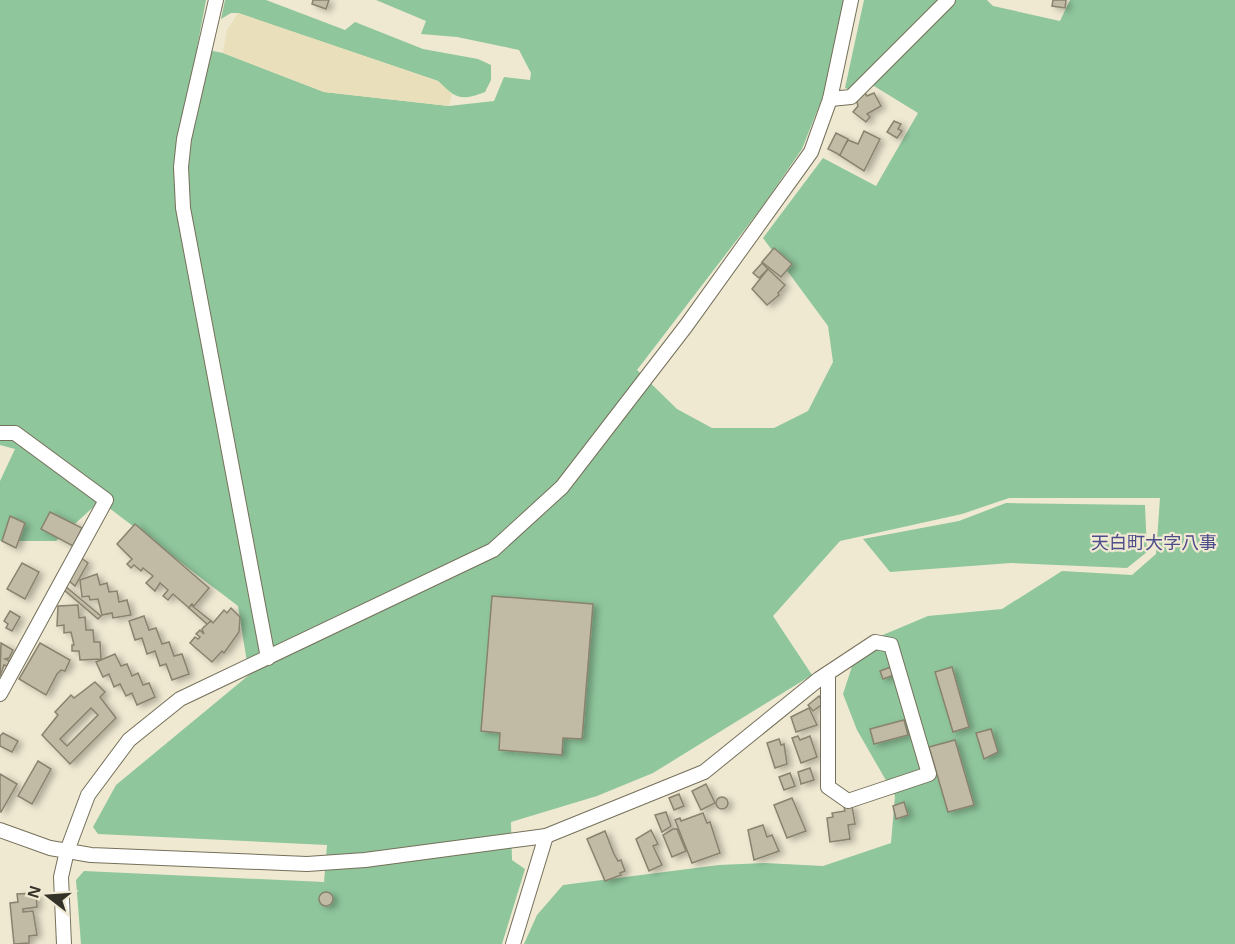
<svg xmlns="http://www.w3.org/2000/svg" width="1235" height="944" font-family="Helvetica,'Noto Sans JP',sans-serif">
  <defs>
    <filter id="shadow"><feDropShadow dx="4.5" dy="2.5" stdDeviation="3" flood-color="#0004"/></filter>
  </defs>
  <rect width="100%" height="100%" fill="#efe9d2"/>
  <!-- green -->
  <g fill="#8fc69c">
    <polygon points="0,0 206,0 197,48 223,53 324,92 449,106 494,101 504,77 530,80 531,73 519,50 457,37 421,34 426,21 376,0 844,0 825,91 802,149 762,207 637,370 677,409 712,428 774,428 808,411 833,362 828,326 763,238 823,158 876,186 918,113 874,86 853,91 845,88 864,0 987,0 993,6 1060,21 1070,0 1235,0 1235,944 524,944 537,915 563,885 719,865 765,863 823,866 891,843 895,796 857,730 843,694 859,645 928,616 1002,609 1062,571 1132,575 1156,554 1160,498 1009,498 962,514 840,541 773,616 812,675 653,773 597,796 511,822 512,860 525,869 502,944 81,944 76,880 84,871 324,882 327,845 98,834 93,827 116,785 249,675 238,606 100,501 56,541 0,541 0,481 15,449 0,445"/>
    <path d="M225 0H266L345 30 355 22 423 49 478 59 491 65V80L485 92C461 101 456 99 438 81L238 13H231L221 19Z"/>
    <polygon points="1006,503 1145,505 1147,552 1127,568 1011,563 890,572 863,539 959,521"/>
  </g>
  <!-- sand -->
  <polygon fill="#e9dfba" points="238,13 438,81 452,94 449,106 324,92 223,53 227,30"/>
  <!-- building -->
  <g fill="#c1bba5" stroke="#88826e" stroke-width="1.5" fill-rule="evenodd" filter="url(#shadow)">
    <polygon points="313,0 329,0 326,9 312,4"/>
    <polygon points="1053,0 1066,0 1065,8 1052,6"/>
    <polygon points="865,93 867,96 874,93 881,106 867,114 870,117 866,122 853,112 858,106 856,99"/>
    <polygon points="894,121 901,124 898,129 902,131 897,138 887,132"/>
    <polygon points="864,131 880,139 864,171 839,155 848,140 858,144"/>
    <polygon points="836,133 848,139 840,155 828,149"/>
    <polygon points="774,248 792,264 781,277 762,262"/>
    <polygon points="762,263 768,269 759,278 753,273"/>
    <polygon points="768,269 785,285 778,293 779,295 767,305 752,289"/>
    <polygon points="50,512 82,528 73,546 41,529"/>
    <polygon points="10,516 25,523 16,548 2,541"/>
    <polygon points="135,524 209,588 194,606 192,604 189,608 173,594 168,600 163,596 168,590 160,583 155,591 146,583 153,576 143,568 141,571 134,565 131,568 127,564 132,559 117,544"/>
    <polygon points="80,557 88,563 75,586 68,580"/>
    <polygon points="22,563 39,572 25,599 7,589"/>
    <polygon points="97,574 100,585 107,583 109,592 117,591 119,602 127,600 131,615 113,618 112,613 102,615 98,599 90,600 89,596 82,597 80,580"/>
    <polygon points="65,586 101,616 98,619 63,589"/>
    <polygon points="492,596 593,604 582,739 563,738 562,755 499,750 500,733 481,731"/>
    <polygon points="78,605 79,618 85,617 86,630 93,630 94,642 100,642 101,659 80,660 79,651 72,651 72,645 74,645 71,632 64,633 64,625 57,626 58,606"/>
    <polygon points="191,605 211,621 208,625 189,608"/>
    <polygon points="231,608 240,617 239,632 224,653 222,651 212,662 190,643 195,637 198,639 200,637 196,634 200,630 204,634 202,629 205,626 211,621 213,623 224,610 227,613"/>
    <polygon points="10,611 20,617 12,631 6,628 8,624 4,621"/>
    <polygon points="144,616 149,630 156,628 162,644 169,642 174,656 182,654 189,674 172,680 166,664 160,666 155,651 147,654 142,638 135,640 129,621"/>
    <polygon points="1,643 13,650 9,658 5,659 10,661 7,666 4,665 0,676"/>
    <polygon points="40,643 70,660 65,671 61,670 57,674 46,695 19,679"/>
    <polygon points="115,654 121,666 127,664 132,676 138,673 143,685 149,683 155,697 137,705 132,693 126,696 120,684 114,687 109,674 103,677 96,662"/>
    <polygon points="891,667 894,675 883,679 880,671"/>
    <polygon points="952,667 969,727 953,732 935,672"/>
    <path d="M95 682 105 692 100 697 116 718 70 764 42 735 58 715 55 712 71 695 74 698ZM91 708 98 715 67 746 60 739Z"/>
    <polygon points="819,696 824,703 813,711 808,705"/>
    <polygon points="809,708 817,725 796,732 791,717"/>
    <polygon points="904,720 908,735 874,744 870,729"/>
    <polygon points="991,729 998,752 984,759 976,733"/>
    <polygon points="3,733 18,741 12,752 0,746 0,736"/>
    <polygon points="798,736 800,740 810,736 817,757 801,763 792,738"/>
    <polygon points="779,739 781,745 784,744 787,764 775,768 767,743"/>
    <polygon points="955,740 974,805 948,812 929,747"/>
    <polygon points="38,761 51,769 32,804 18,796"/>
    <polygon points="810,768 814,780 801,784 798,772"/>
    <polygon points="790,773 795,786 784,790 779,777"/>
    <polygon points="0,774 17,784 1,812 0,811"/>
    <polygon points="706,784 715,803 701,810 692,791"/>
    <polygon points="679,794 684,806 674,810 669,798"/>
    <circle cx="722" cy="803" r="6"/>
    <polygon points="792,798 806,831 787,838 774,805"/>
    <polygon points="904,802 908,815 896,819 893,806"/>
    <polygon points="852,806 855,824 848,825 850,839 830,842 827,818 833,817 832,813 845,811 844,807"/>
    <polygon points="666,812 671,826 662,832 655,815"/>
    <polygon points="703,813 707,823 710,822 720,853 692,863 675,820 680,818 681,821"/>
    <polygon points="763,825 767,837 772,835 779,851 754,860 748,830"/>
    <polygon points="673,829 677,829 686,851 672,857 663,835"/>
    <polygon points="651,830 658,844 653,846 662,865 649,871 636,839"/>
    <polygon points="605,831 614,854 618,861 621,860 625,871 620,873 621,875 605,881 587,839"/>
    <circle cx="326" cy="899" r="7"/>
    <polygon points="36,893 37,907 23,909 23,912 33,911 37,935 29,936 29,943 14,944 10,903 18,902 17,894"/>
  </g>
  <g fill="none" stroke-linecap="round" stroke-linejoin="round">
    <defs>
      <g id="minor">
        <polyline points="216,0 184,139 181,167 183,208 268,658"/>
        <polyline points="830,99 851,97 948,0"/>
        <polyline points="0,433 15,433 106,500 0,694"/>
        <polyline points="0,830 50,848 91,855 307,864 365,860 546,836 704,772 819,679 875,642 891,645 929,774 848,801 828,787 828,673"/>
        <polyline points="64,944 61,877 67,851 88,795 129,740 180,699 493,550 562,487 686,326 811,152 830,99 851,0"/>
        <polyline points="513,944 546,836"/>
      </g>
    </defs>
    <!-- minor casing -->
    <use href="#minor" stroke="#75705b" stroke-width="16"/>
    <!-- minor -->
    <use href="#minor" stroke="#fff" stroke-width="14"/>
  </g>
  <g text-anchor="middle" dominant-baseline="central" stroke-width="4.5" stroke-linejoin="round" paint-order="stroke">
    <!-- quarter labels -->
    <g font-size="18" fill="#4e4d8b" stroke="#efe9d2">
      <text x="1154" y="543">天白町大字八事</text>
    </g>
  </g>
  <!-- north arrow -->
  <g transform="translate(48 896) rotate(287)" stroke="#efe9d2" stroke-width="4.5" paint-order="stroke">
  <path d="M0-4.5L10 22L0 15L-10 22Z" fill="#343129"/>
  <text y="-9" font-size="16" font-weight="bold" text-anchor="middle" fill="#343129">N</text>
  </g>
</svg>
